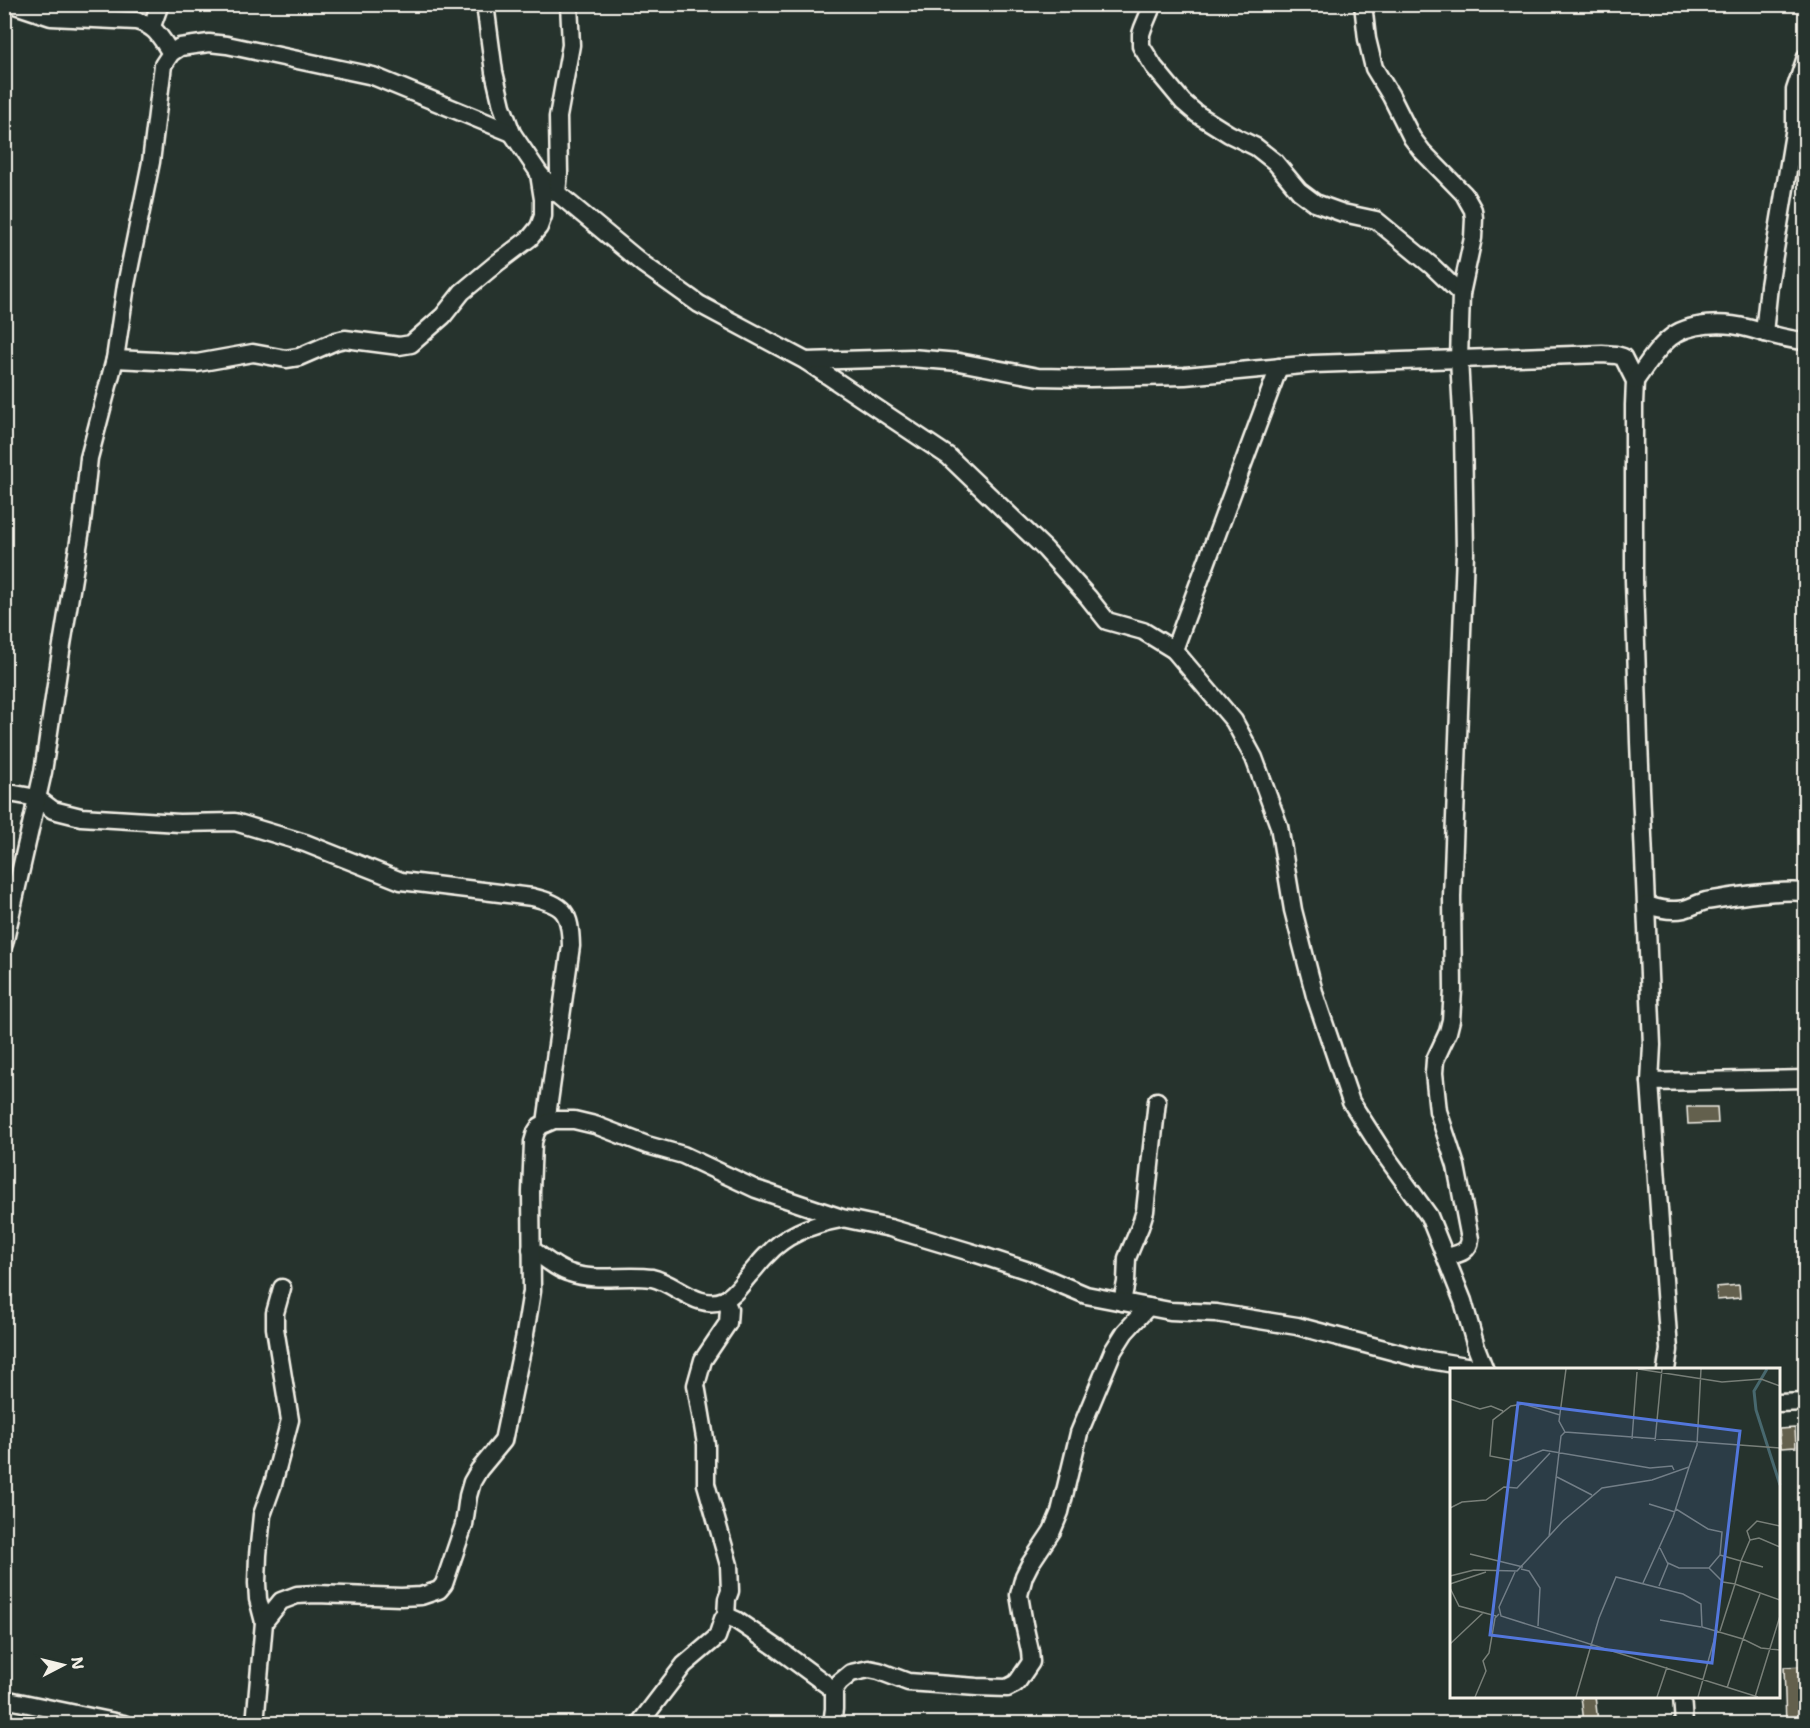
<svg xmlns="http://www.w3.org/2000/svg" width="1810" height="1728" font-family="'Shantell Sans',sans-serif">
  <rect width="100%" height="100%" fill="#26332d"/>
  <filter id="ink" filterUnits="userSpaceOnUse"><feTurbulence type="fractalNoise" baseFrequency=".0167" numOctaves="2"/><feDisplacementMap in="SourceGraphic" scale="12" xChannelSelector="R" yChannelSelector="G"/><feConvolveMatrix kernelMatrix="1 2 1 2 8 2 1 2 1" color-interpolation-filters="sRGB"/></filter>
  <g filter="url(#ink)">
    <!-- building -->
    <g fill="#63604d" stroke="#f4f1e8" stroke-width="1.5">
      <polygon points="1687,1107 1717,1107 1718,1123 1688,1124"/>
      <polygon points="1739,1285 1740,1298 1717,1300 1716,1287"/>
      <polygon points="1795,1428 1796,1447 1781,1448 1779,1429"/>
      <polygon points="1806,1666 1806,1684 1801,1684 1803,1724 1786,1724 1784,1667"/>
      <polygon points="1581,1696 1595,1696 1598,1722 1584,1723"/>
    </g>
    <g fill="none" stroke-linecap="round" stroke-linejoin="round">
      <defs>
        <g id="minor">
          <path d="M12 4 51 17 136 21C156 26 160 37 171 53"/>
          <polyline points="485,4 494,72 502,106 512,133 539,173 557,193 643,264 699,304 806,361 948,456 1045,549 1088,597 1107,621 1143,631 1174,650 1234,721 1254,758 1279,826 1293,910 1315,996 1351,1102 1385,1155 1429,1216 1463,1301 1476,1347 1485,1370"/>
          <polyline points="1153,4 1143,28 1141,34 1141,46 1154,67 1183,102 1197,114 1229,134 1256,147 1275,162 1299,191 1315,203 1343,213 1376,220 1432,266 1461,294"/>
          <path d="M1363 4 1367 39 1374 68 1391 96 1412 138 1422 151 1464 194 1473 210 1474 218 1473 238 1461 294 1459 359 1463 431 1465 553 1452 897 1453 990 1451 1020 1448 1032 1435 1060 1434 1073 1438 1111 1456 1166 1470 1239C1469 1253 1457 1254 1446 1257"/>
          <polyline points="152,26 160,4"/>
          <polyline points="557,193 559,173 558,117 571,45 569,4"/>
          <polyline points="1764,333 1769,286 1795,127 1795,90 1806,57"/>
          <polyline points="115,359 197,363 253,353 286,359 299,357 336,341 345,339 399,346 411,344 443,316 462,292 497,263 530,238 539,227 543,216 543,199 539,174"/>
          <polyline points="806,361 911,358 959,362 1038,377 1090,378 1185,376 1313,364 1602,354 1616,355 1623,357 1635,381 1634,405 1634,580 1639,742 1652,1045 1650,1082 1669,1350 1666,1370"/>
          <path d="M1635 381C1646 366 1656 349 1670 338 1689 322 1725 322 1747 328 1767 333 1785 340 1806 341"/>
          <polyline points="1174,650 1279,367"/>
          <path d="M4 792 37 798 53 810 81 817 179 823 235 822 305 843 401 881 532 897C565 905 570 912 571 946L546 1123"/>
          <path d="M1647 905C1659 909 1671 912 1684 909 1692 907 1698 903 1706 901 1738 896 1773 890 1806 892"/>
          <polyline points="4,944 43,772 62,645 82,523 89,458 115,359 126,285 151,162 163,65 171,53 180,47 209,43 227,45 373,76 512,133"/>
          <polyline points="1650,1082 1806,1079"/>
          <path d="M531 1249C543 1257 556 1269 570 1273 596 1282 625 1274 652 1278 676 1283 698 1311 724 1300 735 1295 742 1283 750 1274 756 1268 761 1260 768 1254 787 1233 814 1224 841 1219"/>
          <polyline points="725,1300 729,1309 728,1323 703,1360 696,1385 706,1444 706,1484 729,1565 730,1591 727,1599 726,1617"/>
          <polyline points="1122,1302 1126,1282 1127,1258 1140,1227 1145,1211 1157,1101"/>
          <polyline points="1778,1403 1806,1402"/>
          <polyline points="264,1622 258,1599 257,1583 258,1555 262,1515 273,1484 290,1420 275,1328 275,1313 282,1288"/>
          <polyline points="1682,1696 1684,1724"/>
          <polyline points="4,1699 124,1724"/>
          <polyline points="255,1724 264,1622 281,1601 297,1595 316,1594 401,1597 421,1596 439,1590 444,1584 464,1525 468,1496 472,1482 479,1470 503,1441 524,1340 532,1291 531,1192 533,1142 536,1132 540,1126 554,1120 574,1120 595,1125 647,1145 683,1155 756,1189 842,1218 890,1228 977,1254 1029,1271 1086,1295 1170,1311 1216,1313 1297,1326 1418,1358 1484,1369"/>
          <polyline points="639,1724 684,1665 717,1637 723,1619 727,1616 736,1620 777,1648 834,1690"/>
          <polyline points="832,1724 834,1709 834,1690 840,1682 851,1673 869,1669 879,1671 908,1682 977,1687 1007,1688 1015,1684 1018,1681 1031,1662 1030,1651 1024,1624 1019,1595 1024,1576 1030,1564 1052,1531 1060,1512 1079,1433 1113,1351 1125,1332 1148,1307"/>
        </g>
      </defs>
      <!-- minor casing -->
      <use href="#minor" stroke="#f4f1e8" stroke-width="21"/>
      <!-- minor -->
      <use href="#minor" stroke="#26332d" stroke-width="16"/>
    </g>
  </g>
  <!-- overview -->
  <g transform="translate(1450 1368)">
    <rect width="330" height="330" fill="#26332d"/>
    <path fill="none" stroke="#48686e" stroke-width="3" d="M317 1 304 23 306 42 330 117"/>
    <path fill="none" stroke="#787f78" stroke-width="1.5" d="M116 1 109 53 115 64 330 80M188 1 272 14 311 11 330 18M0 31 30 41 41 38 53 43M110 47 73 36 61 38 43 52 40 88 66 93 93 82 200 100 222 98 224 102M182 71 187 4M205 73 212 1M107 109 142 127M199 136 225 144M0 140 12 134 36 132 54 119 67 120 100 85M226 141 258 161 272 164 270 187 259 200 273 214 285 216 291 193 270 187M99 169 111 68 115 64M300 172 309 170 330 179M20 186 73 199M218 195 229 200H259M313 199 291 193 300 172 297 163 307 153 330 158M71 201 79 203 90 220 88 258M65 204 49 239 51 248 308 329M0 208 24 202 67 203 113 153 152 120 202 112 239 99 247 77 251 1M193 215 223 149 239 99M0 216 36 204M209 218 218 196 210 180M0 220 9 238 46 248M210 252 251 259M270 263 285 216 330 232M0 276 34 244M277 320 293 271 311 280 330 282M25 329 36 303 33 293 39 285 45 250 49 246M126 329 149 250 166 209 233 226 251 236 252 259 293 271 310 226M207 329 217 299M248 329 267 262M305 329 330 248"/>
    <path fill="#5377dc" fill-opacity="0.15" stroke="#5377dc" stroke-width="3" d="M68 35 290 63 262 295 40 267Z"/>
    <rect width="330" height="330" fill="none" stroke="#f4f1e8" stroke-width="3"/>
  </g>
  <!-- margin -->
  <rect width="1810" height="1728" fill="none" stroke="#26332d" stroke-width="24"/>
  <rect x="12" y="12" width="1786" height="1704" fill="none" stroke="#f4f1e8" stroke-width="2" filter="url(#ink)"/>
  <!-- north arrow -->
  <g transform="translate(63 1665) rotate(83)" stroke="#26332d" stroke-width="4.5" paint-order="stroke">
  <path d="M0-4.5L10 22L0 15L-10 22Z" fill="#f4f1e8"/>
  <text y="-9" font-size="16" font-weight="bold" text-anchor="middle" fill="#f4f1e8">N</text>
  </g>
</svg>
